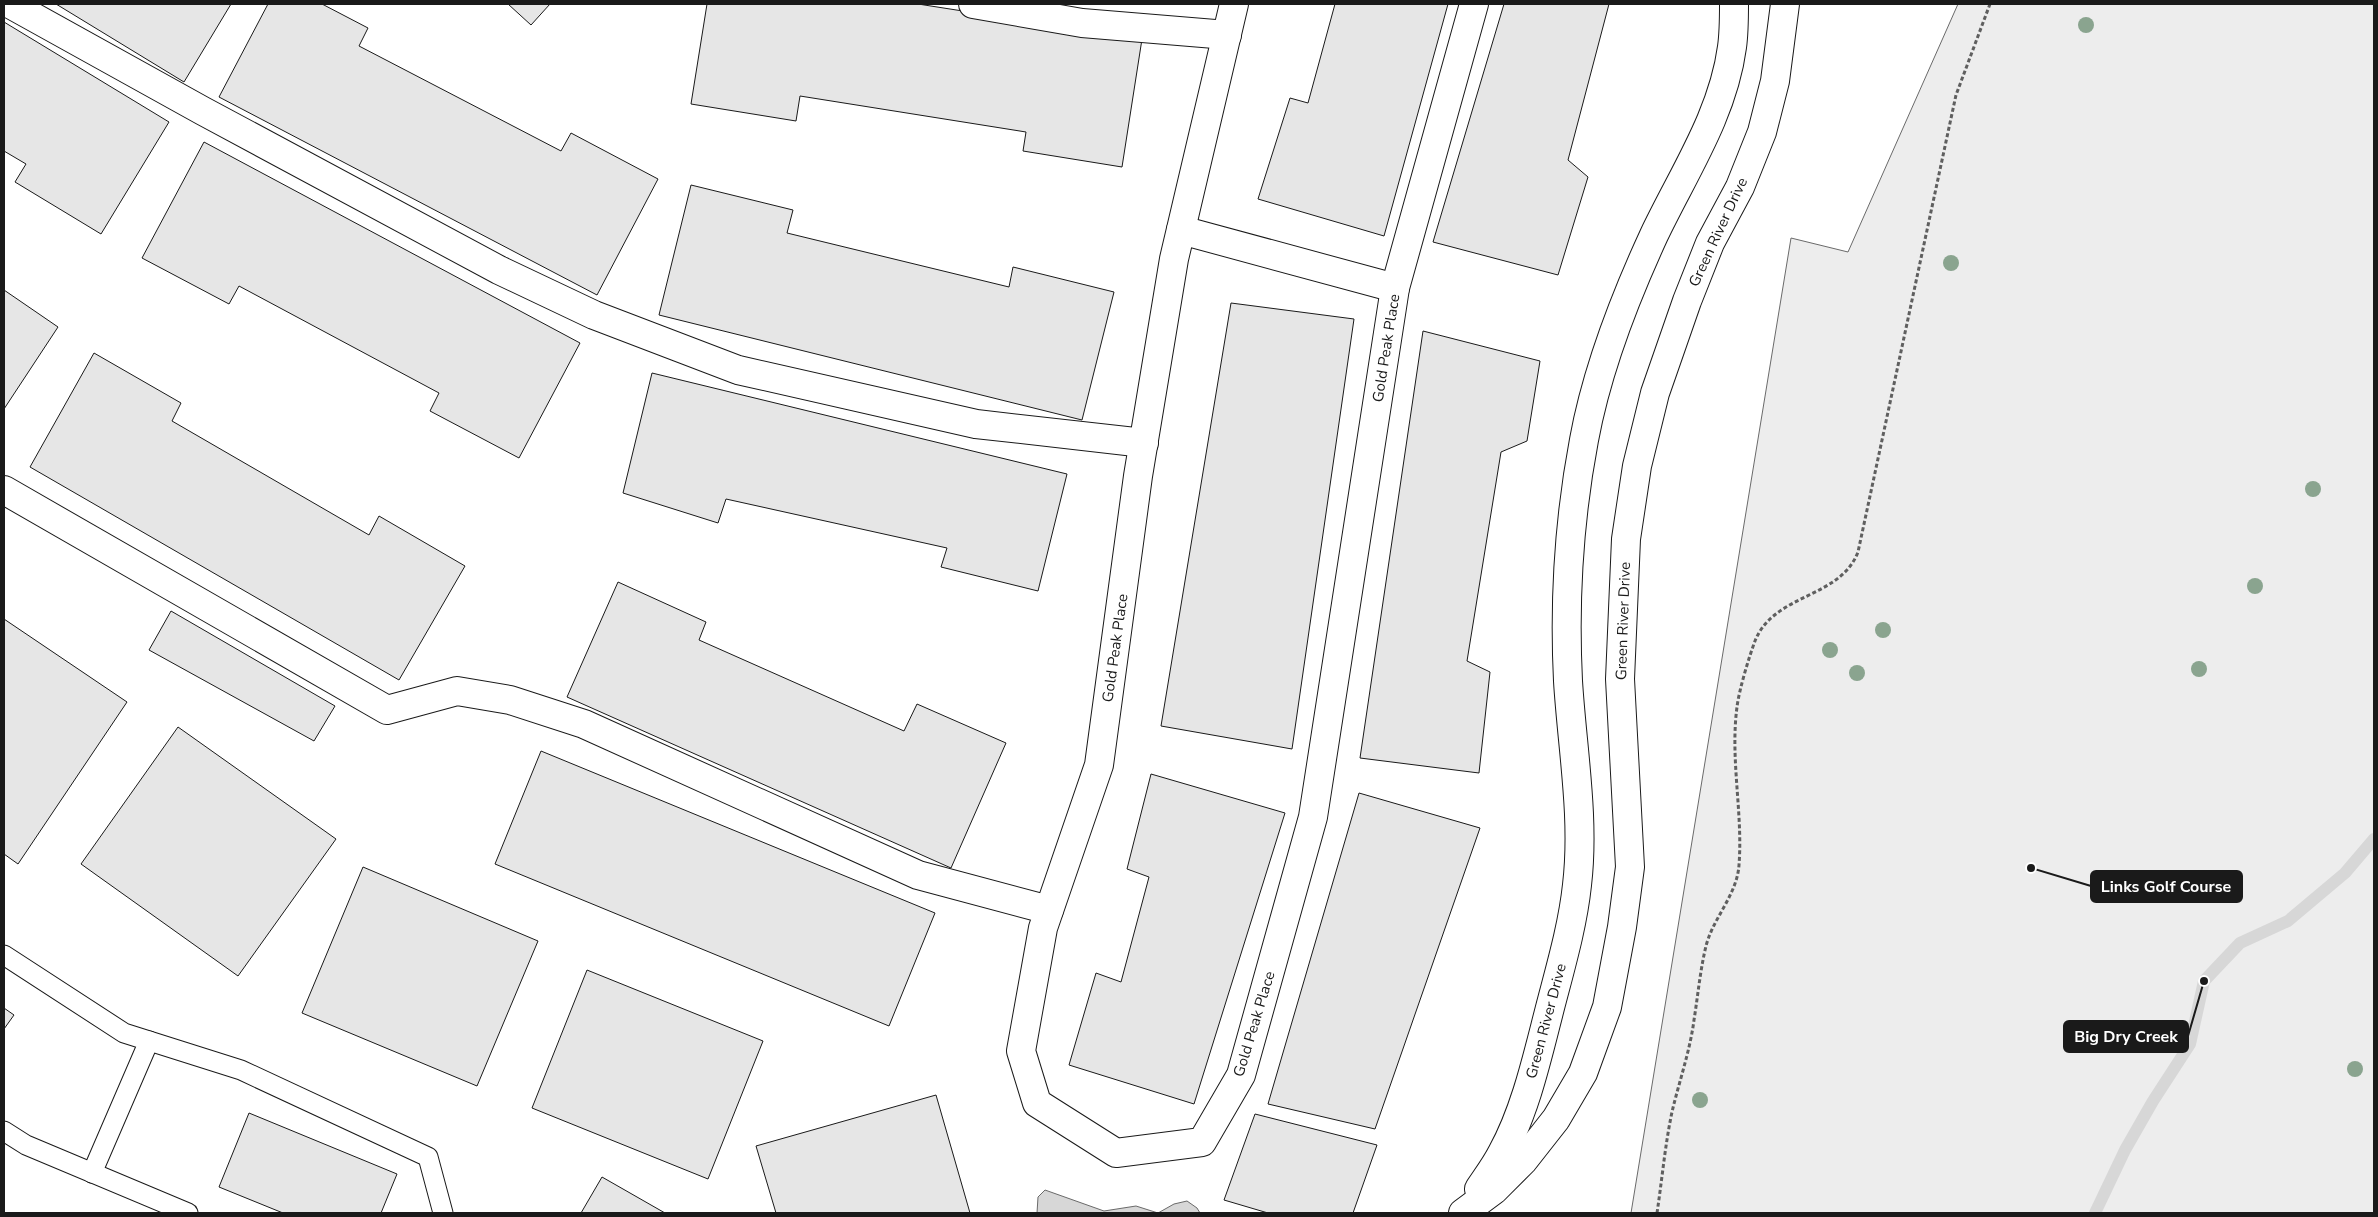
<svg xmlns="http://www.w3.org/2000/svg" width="2378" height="1217" font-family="'Nunito Sans',sans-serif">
  <rect width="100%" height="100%" fill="#fff"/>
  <!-- built -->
  <polygon fill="#ededed" stroke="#6a6a6a" points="1958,4 2374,4 2374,1213 1631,1213 1791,238 1848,252"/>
  <!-- water -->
  <polygon fill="#d7d7d7" stroke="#6a6a6a" points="1045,1190 1104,1211 1136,1206 1158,1213 1174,1204 1187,1201 1197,1208 1200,1213 1037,1213 1038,1197"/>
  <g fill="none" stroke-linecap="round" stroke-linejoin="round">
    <!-- stream -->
    <polyline stroke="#d7d7d7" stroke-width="12" points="2095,1213 2125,1150 2153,1101 2190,1044 2204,981 2240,943 2288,921 2345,873 2374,839"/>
  </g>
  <!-- building -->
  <g fill="#e6e6e6" stroke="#1a1a1a">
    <polygon points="56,4 231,4 184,82"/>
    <polygon points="268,4 322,4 368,28 359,46 561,151 571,133 658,179 597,295 219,97"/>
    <polygon points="508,4 550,4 531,25"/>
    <polygon points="707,4 918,4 1142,39 1122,167 1023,151 1026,132 800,96 796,121 691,104"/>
    <polygon points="1335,4 1448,4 1384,236 1258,199 1290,98 1308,103"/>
    <polygon points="1504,4 1609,4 1568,160 1588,177 1558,275 1433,242"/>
    <polygon points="4,22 169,122 101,234 15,182 26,164 4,151"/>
    <polygon points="204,142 580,343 519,458 430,411 439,393 239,286 229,304 142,258"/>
    <polygon points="691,185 793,210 787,233 1009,287 1013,267 1114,292 1082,420 659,315"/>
    <polygon points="4,290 58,327 4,409"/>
    <polygon points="1231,303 1354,319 1292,749 1161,726"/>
    <polygon points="1423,331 1540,361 1527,441 1501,452 1467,661 1490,672 1479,773 1360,758"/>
    <polygon points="94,353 181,403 172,421 369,535 379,516 465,566 399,680 30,467"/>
    <polygon points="652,373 1067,474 1038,591 941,567 947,548 726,499 718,523 623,493"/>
    <polygon points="618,582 706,622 699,640 904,731 917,704 1006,743 951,868 567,697"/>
    <polygon points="171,611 335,706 314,741 149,650"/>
    <polygon points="4,619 127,702 18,864 4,854"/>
    <polygon points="178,727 336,839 238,976 81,864"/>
    <polygon points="541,751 935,913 889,1026 495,864"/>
    <polygon points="1151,774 1285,813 1194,1104 1069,1065 1096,973 1121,982 1149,877 1127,869"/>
    <polygon points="1359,793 1480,828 1375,1129 1268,1104"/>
    <polygon points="363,867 538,941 477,1086 302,1013"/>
    <polygon points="587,970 763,1041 708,1179 532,1108"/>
    <polygon points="4,1008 14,1015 4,1029"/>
    <polygon points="936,1095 970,1213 776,1213 756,1146"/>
    <polygon points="249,1113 397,1174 381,1213 283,1213 219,1187"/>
    <polygon points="1255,1114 1377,1145 1353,1213 1268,1213 1224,1200"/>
    <polygon points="602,1177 665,1213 581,1213"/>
  </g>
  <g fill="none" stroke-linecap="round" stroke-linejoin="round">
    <defs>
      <g id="lane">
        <polyline points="4,955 124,1033 241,1070 428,1157 443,1213"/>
        <polyline points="4,1131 26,1145 188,1213"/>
        <polyline points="92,1173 149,1041"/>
      </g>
      <g id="street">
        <polyline points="10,4 203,111 499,270 594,315 738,370 976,424 1144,443"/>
        <polyline points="973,4 1082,23 1227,35"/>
        <polyline points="1234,4 1174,259 1138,476 1099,765 1043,928 1021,1051 1037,1103 1116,1153 1202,1142 1241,1075 1313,817 1395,288 1474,4"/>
        <polyline points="1181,230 1395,288"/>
        <polyline points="4,490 387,710 457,691 510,700 584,724 918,875 1049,910"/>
        <path d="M1479 1189C1487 1177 1496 1165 1502 1153 1527 1108 1539 1049 1552 1000 1562 962 1573 923 1577 885 1585 818 1572 747 1568 681 1564 600 1569 519 1584 440 1597 369 1624 300 1654 235 1683 174 1723 115 1732 47 1734 33 1734 18 1734 4"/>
        <polyline points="1463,1213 1494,1190 1523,1161 1556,1119 1583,1073 1607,1007 1622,927 1630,867 1620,679 1626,539 1637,466 1655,393 1687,301 1710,243 1740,187 1762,132 1775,81 1785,4"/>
      </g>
    </defs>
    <!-- lane casing -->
    <use href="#lane" stroke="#1a1a1a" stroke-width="21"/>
    <!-- street casing -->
    <use href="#street" stroke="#1a1a1a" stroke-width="30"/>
    <!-- path -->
    <path stroke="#5f5f5f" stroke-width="3" stroke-dasharray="4 2.5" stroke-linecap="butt" d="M1657 1213C1662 1180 1665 1145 1672 1112 1679 1082 1690 1051 1694 1020 1698 995 1700 971 1706 946 1713 918 1737 895 1739 865 1743 813 1730 759 1737 707 1739 690 1749 657 1755 641 1774 593 1840 599 1858 552L1956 95 1990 4"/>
    <!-- lane -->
    <use href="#lane" stroke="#fff" stroke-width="19"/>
    <!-- street -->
    <use href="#street" stroke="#fff" stroke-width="28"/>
  </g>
  <!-- trees -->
  <g fill="#8aa48f">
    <circle cx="2086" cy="25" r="8"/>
    <circle cx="1951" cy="263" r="8"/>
    <circle cx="2313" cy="489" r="8"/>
    <circle cx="2255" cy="586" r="8"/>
    <circle cx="1883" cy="630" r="8"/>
    <circle cx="1830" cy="650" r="8"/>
    <circle cx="2199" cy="669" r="8"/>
    <circle cx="1857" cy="673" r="8"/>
    <circle cx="2355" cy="1069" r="8"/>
    <circle cx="1700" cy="1100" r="8"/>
  </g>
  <g text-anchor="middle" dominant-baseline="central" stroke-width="4" stroke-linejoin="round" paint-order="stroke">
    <!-- street labels -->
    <g font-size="15" fill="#1a1a1a" stroke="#fff">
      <text transform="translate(1718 232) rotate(-65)">Green River Drive</text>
      <text transform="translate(1386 348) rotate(-81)">Gold Peak Place</text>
      <text transform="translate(1623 621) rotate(-88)">Green River Drive</text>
      <text transform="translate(1115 648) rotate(-82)">Gold Peak Place</text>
      <text transform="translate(1546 1021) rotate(-75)">Green River Drive</text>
      <text transform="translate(1254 1024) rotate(-73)">Gold Peak Place</text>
    </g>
  </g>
  <!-- callouts -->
  <path fill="none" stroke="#1a1a1a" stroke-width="2" d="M2031 868L2091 886M2204 981L2188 1036"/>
  <g fill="#1a1a1a" stroke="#fff" stroke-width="2">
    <circle cx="2031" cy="868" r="5"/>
    <circle cx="2204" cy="981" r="5"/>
  </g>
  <g fill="#1a1a1a" stroke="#1a1a1a" stroke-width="2">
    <rect x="2091" y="871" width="151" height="31" rx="5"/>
    <rect x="2064" y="1021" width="124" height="31" rx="5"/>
  </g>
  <g font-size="16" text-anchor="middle" font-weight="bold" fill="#fff">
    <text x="2166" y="892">Links Golf Course</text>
    <text x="2126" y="1042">Big Dry Creek</text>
  </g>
  <!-- border -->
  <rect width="2378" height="1217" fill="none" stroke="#1a1a1a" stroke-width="10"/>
</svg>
